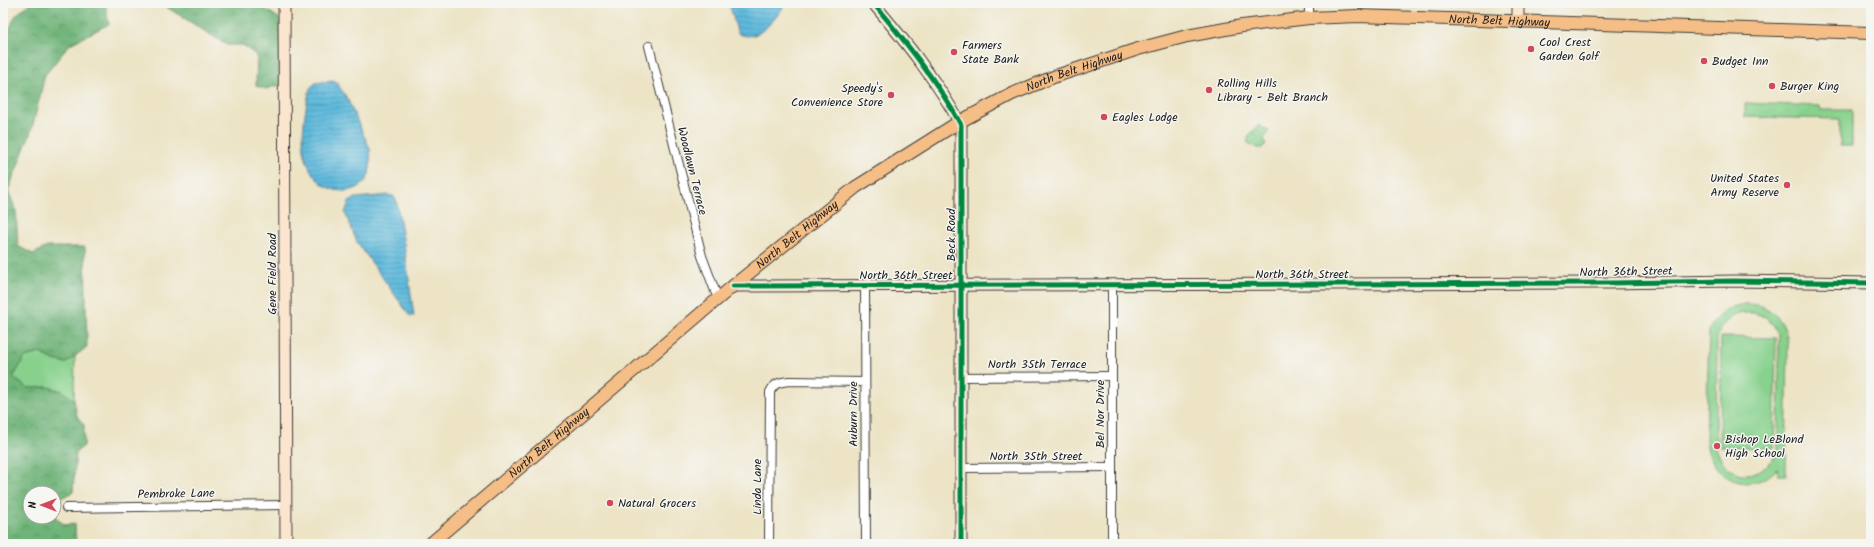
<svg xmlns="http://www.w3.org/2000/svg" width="1874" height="547" font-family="Kalam,sans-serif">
  <defs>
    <pattern id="forest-crowns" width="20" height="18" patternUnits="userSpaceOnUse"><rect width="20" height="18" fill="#6eb378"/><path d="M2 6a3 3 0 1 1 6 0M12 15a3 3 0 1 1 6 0" fill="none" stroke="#5a9162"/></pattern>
    <pattern id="park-dots" width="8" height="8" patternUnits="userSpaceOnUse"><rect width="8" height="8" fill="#88d18d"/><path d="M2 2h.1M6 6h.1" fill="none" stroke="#75b379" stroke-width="1.8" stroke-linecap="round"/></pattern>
    <pattern id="water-rules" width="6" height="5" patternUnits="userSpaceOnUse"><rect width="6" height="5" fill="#5eb9dc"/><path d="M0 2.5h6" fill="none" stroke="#519ebc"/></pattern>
  </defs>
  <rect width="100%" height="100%" fill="#f6f6f2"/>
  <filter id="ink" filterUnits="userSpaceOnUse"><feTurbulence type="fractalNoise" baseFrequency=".025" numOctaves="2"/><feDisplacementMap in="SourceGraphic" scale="8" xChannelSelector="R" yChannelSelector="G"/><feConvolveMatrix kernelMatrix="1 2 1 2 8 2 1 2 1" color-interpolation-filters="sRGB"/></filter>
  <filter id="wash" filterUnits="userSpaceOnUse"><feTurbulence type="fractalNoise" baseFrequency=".012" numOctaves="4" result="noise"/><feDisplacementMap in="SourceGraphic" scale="16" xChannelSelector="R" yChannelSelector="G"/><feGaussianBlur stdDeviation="0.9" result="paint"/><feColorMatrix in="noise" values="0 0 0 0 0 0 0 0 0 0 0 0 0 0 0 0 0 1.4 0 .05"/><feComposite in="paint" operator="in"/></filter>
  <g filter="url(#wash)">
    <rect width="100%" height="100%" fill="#ede4c6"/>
    <!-- green -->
    <g fill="#88d18d" stroke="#527654" fill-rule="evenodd">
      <polygon points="1745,103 1820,106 1821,110 1852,110 1852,146 1840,146 1840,119 1745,117"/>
      <path d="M1746 304C1770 304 1785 319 1788 343L1786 475H1778L1777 469C1749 498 1709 478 1706 440L1709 330C1717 314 1728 306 1746 304ZM1740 313H1754L1766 317 1774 326 1779 336 1778 450C1763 482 1725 483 1716 447L1717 339C1720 326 1727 318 1740 313Z"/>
      <polygon points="1721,337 1776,338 1774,448 1720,447"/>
      <polygon points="40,353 54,360 66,363 75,356 74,400 62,391 48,387 28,388 13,378 24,357"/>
    </g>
    <!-- forest -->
    <g fill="url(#forest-crowns)" stroke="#45684a">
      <polygon points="30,3 105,3 109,24 70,44 45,75 32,129 8,191 16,210 18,246 33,254 47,247 85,247 87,347 66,363 54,360 40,353 25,357 13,378 28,388 48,387 62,391 74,400 77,416 84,425 84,446 76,452 73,492 57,500 54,507 54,493 30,493 30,517 54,517 54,513 57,519 65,525 75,524 76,544 3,544 3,45 15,16"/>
      <polygon points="160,3 256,3 280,19 281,84 266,89 256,86 257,56 243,45 227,45"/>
    </g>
    <!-- park -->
    <path fill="url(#park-dots)" stroke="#527654" d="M1258 125 1269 131 1264 138 1266 144 1262 148H1257L1248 143C1246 134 1254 132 1258 125Z"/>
    <!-- water -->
    <g fill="url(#water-rules)" stroke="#3d6a7c">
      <path d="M729 3H787C775 17 761 43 739 34L737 31Z"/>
      <path d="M330 81 336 82 347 98 370 149C371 158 371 171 367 179 362 187 354 190 346 191 324 192 310 176 305 155 300 136 306 106 310 88L315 83Z"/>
      <polygon points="388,195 393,196 396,199 404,244 414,316 410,316 407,312 357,242 345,213 349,202 356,198"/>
    </g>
  </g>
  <g filter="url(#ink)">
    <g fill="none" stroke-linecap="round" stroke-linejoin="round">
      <defs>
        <g id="street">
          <polyline points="1309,3 1309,18"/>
          <polyline points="649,46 702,256 718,299"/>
          <polyline points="865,284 866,544"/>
          <polyline points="1112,284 1112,544"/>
          <polyline points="961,377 1112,376"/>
          <polyline points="961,468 1112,467"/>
          <polyline points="66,508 286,505"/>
          <path d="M769 544 770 392C774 383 780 382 789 381L865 382"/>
        </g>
        <g id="secondary">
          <polyline points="284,3 286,544"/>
          <path d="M873 3C905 41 937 81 961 125V544"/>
          <polyline points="1518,3 1518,21"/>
          <polyline points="733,286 1610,283 1733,281 1871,283"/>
        </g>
        <g id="primary">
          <path id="s1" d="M430 544 733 286 856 187 959 122 1012 94 1056 76 1138 49 1187 36 1242 26 1309 18 1358 16 1871 33"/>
        </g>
      </defs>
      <!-- street casing -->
      <use href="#street" stroke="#3b3a36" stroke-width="10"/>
      <!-- secondary casing -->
      <use href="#secondary" stroke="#3b3a36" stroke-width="13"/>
      <!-- primary casing -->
      <use href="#primary" stroke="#3b3a36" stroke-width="14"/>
      <!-- street -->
      <use href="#street" stroke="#fff" stroke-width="8"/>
      <!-- secondary -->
      <use href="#secondary" stroke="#fbe5cf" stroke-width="11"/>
      <!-- primary -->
      <use href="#primary" stroke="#f6be87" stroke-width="12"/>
      <defs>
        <g id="cycleway">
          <path d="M873 3C905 41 937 81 961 125V544"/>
          <polyline points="733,286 1610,283 1733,281 1871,283"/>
        </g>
      </defs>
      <!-- cycleway casing -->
      <use href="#cycleway" stroke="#f6f6f2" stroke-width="8"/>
      <!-- cycleway -->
      <use href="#cycleway" stroke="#00873e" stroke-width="5"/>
    </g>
  </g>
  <!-- markers -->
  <g fill="#d1495b" stroke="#f6f6f2" stroke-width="1.5">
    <circle cx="1531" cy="49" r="4"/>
    <circle cx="954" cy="52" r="4"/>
    <circle cx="1704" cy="61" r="4"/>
    <circle cx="1772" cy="86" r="4"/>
    <circle cx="1209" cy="90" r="4"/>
    <circle cx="891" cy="95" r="4"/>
    <circle cx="1104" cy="117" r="4"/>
    <circle cx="1787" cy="185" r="4"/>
    <circle cx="1717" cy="446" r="4"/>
    <circle cx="610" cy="503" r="4"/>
  </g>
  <g text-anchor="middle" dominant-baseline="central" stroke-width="3" stroke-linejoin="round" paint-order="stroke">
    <!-- street labels -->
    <g font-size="12" fill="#1c1c1c" stroke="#f6f6f2">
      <text stroke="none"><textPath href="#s1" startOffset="1236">North Belt Highway</textPath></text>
      <text stroke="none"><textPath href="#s1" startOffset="804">North Belt Highway</textPath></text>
      <text transform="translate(692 171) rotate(76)">Woodlawn Terrace</text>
      <text stroke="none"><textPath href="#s1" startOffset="480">North Belt Highway</textPath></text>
      <text transform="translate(951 235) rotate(-90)">Beck Road</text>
      <text transform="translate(1626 272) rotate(-1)">North 36th Street</text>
      <text transform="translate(272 274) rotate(-90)">Gene Field Road</text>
      <text x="1302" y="274">North 36th Street</text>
      <text x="906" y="275">North 36th Street</text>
      <text x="1037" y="364">North 35th Terrace</text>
      <text transform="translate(853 414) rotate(-90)">Auburn Drive</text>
      <text transform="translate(1100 414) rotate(-90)">Bel Nor Drive</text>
      <text stroke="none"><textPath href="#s1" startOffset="156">North Belt Highway</textPath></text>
      <text x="1036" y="456">North 35th Street</text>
      <text transform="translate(757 487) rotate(-90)">Linda Lane</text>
      <text transform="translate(176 494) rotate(-1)">Pembroke Lane</text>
    </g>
    <!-- poi labels -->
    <g font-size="12" fill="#1c1c1c" stroke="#f6f6f2" text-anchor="start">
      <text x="1539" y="42">Cool Crest<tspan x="1539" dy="14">Garden Golf</tspan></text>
      <text x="962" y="45">Farmers<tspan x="962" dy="14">State Bank</tspan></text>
      <text x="1712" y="61">Budget Inn</text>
      <text x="1217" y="83">Rolling Hills<tspan x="1217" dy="14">Library - Belt Branch</tspan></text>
      <text x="1780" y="86">Burger King</text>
      <text x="883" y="88" text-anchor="end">Speedy's<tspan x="883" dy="14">Convenience Store</tspan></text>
      <text x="1112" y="117">Eagles Lodge</text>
      <text x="1779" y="178" text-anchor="end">United States<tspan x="1779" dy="14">Army Reserve</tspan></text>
      <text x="1725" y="439">Bishop LeBlond<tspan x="1725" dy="14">High School</tspan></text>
      <text x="618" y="503">Natural Grocers</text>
    </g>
  </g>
  <!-- margin -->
  <rect width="1874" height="547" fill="none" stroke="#f6f6f2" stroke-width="16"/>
  <!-- north arrow -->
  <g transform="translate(42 505) rotate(270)"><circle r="19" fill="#f6f6f2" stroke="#9f9f9c"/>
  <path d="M0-3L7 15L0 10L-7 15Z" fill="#d1495b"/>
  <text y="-6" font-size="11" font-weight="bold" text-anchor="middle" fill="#1c1c1c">N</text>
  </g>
</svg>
